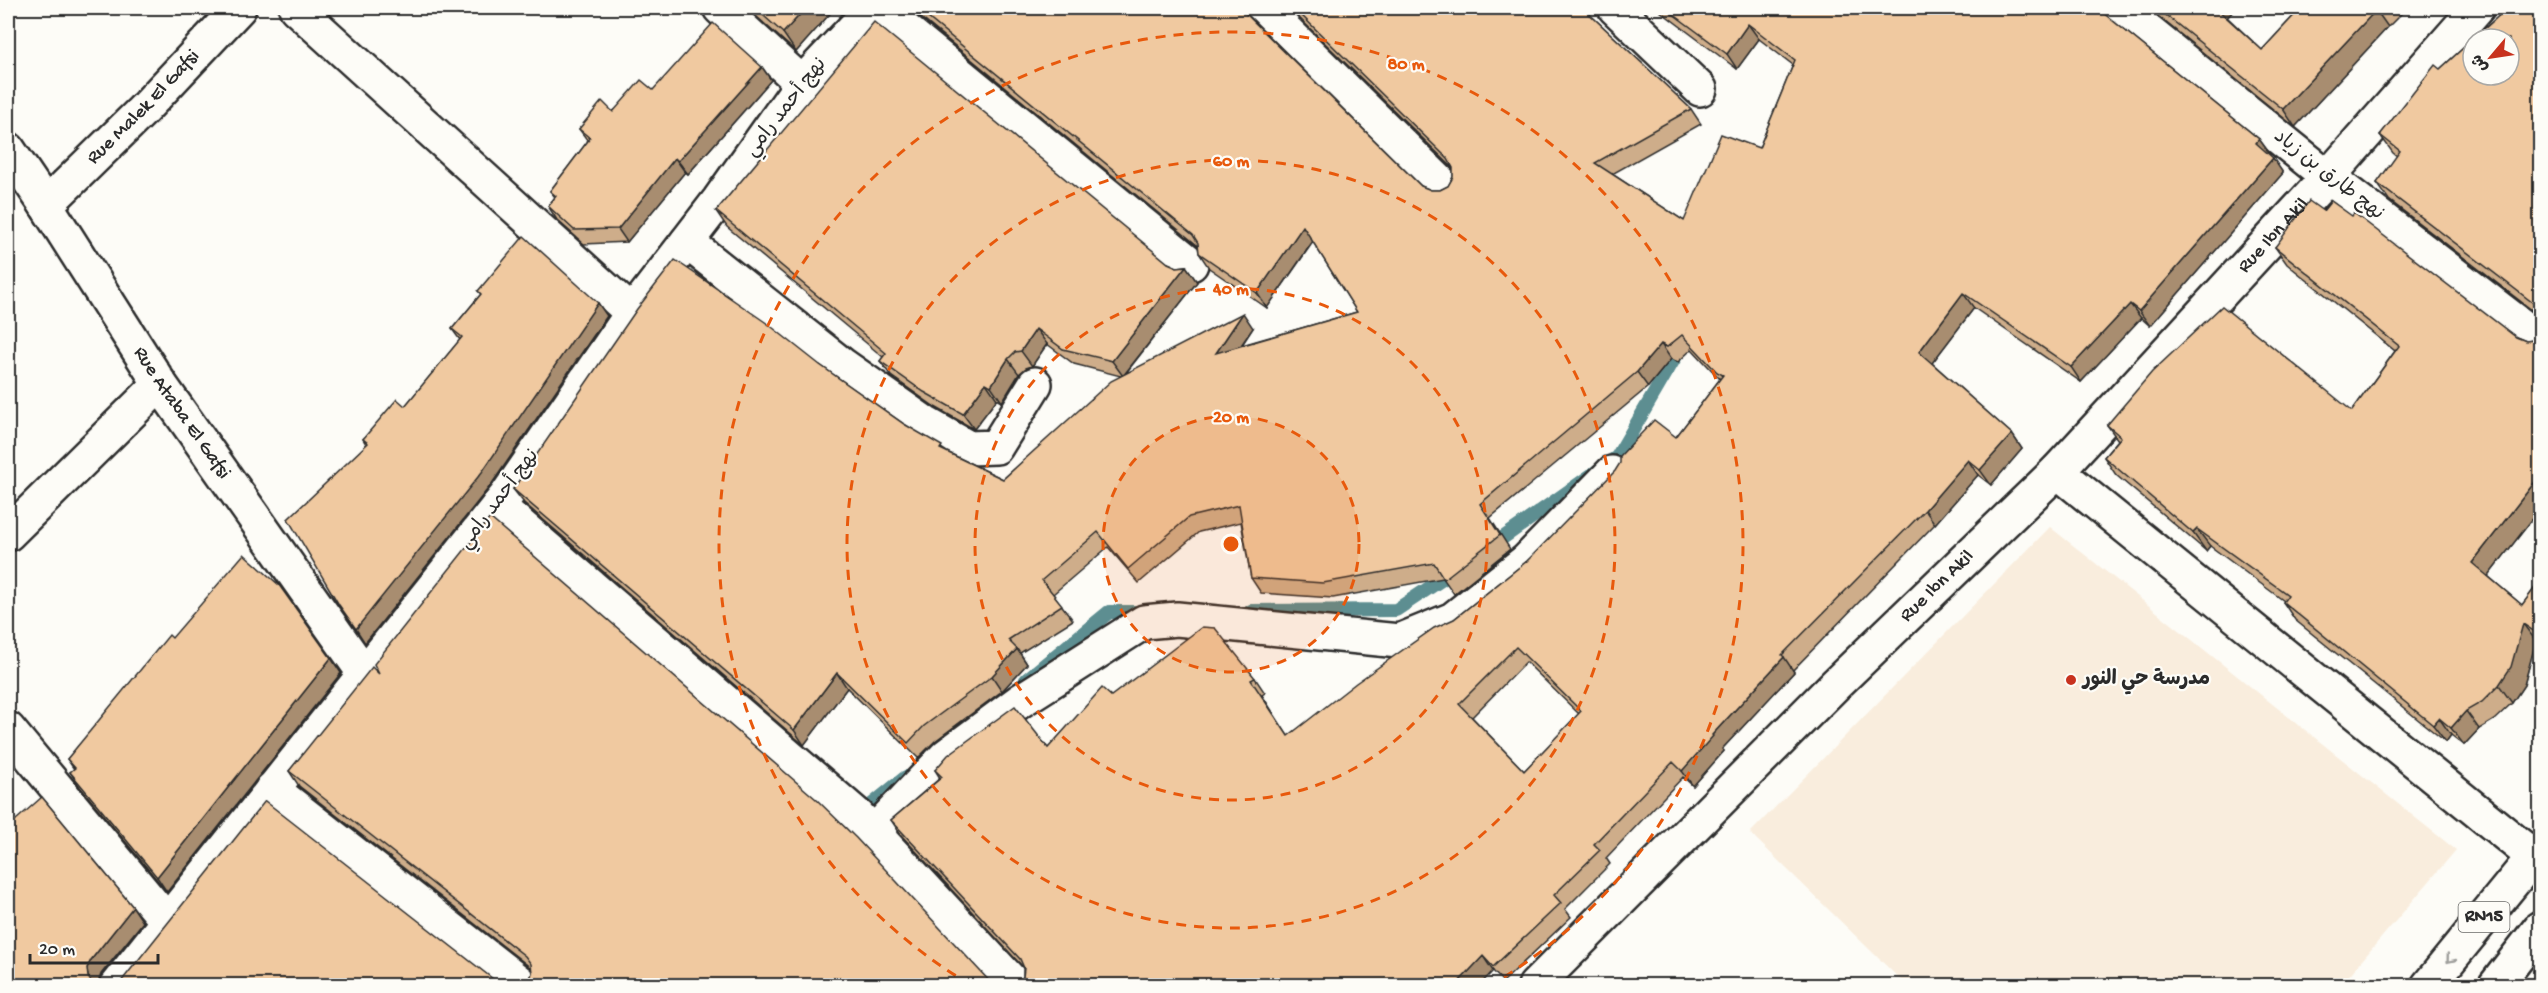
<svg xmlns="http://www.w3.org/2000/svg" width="2548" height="993" font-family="'Gochi Hand','Playpen Sans Arabic',sans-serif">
  <rect width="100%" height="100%" fill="#fdfcf7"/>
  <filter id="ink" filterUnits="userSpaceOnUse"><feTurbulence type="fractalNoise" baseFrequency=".0167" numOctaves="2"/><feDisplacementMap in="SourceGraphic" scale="12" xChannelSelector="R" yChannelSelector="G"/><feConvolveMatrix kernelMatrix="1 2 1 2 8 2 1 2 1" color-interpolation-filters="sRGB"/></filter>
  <g filter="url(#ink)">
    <!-- built -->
    <polygon fill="#f9eddd" points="2050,527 2456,850 2341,985 1906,985 1750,833"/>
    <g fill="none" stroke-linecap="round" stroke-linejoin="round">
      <!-- stream -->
      <g stroke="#5d8e91" stroke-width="14">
        <polyline points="1490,547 1617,457 1683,344"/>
        <polyline points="1251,611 1396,610 1459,568"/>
        <polyline points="1026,680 1109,612 1145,612"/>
        <polyline points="835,844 858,816 906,777"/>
      </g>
      <defs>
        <g id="minor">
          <polyline points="296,8 632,313"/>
          <polyline points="720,8 802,83"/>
          <polyline points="879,8 1191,264"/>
          <polyline points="1263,8 1445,187"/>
          <polyline points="1615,8 1700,89"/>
          <polyline points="2119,8 2328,177 2540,340"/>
          <path id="s1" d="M8 149 46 205 160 384 364 673"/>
          <path id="s2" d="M46 205 142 111 239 8"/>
          <polyline points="687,242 841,364 925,423 969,448 996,447 1035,384"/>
          <polyline points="2057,471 2540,862"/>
          <polyline points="498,506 858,816 1016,986"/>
          <polyline points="8,534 160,384"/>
          <polyline points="8,729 167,921"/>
          <polyline points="272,789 524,986"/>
          <polyline points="873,833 946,756 1020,701 1144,622 1177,619 1399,641 1453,619 1526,561 1612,473"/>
          <polyline points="116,986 506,496 632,313 719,200 802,83 873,8"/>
          <path id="s3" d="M1535 986 1836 684 2057 471 2328 177 2477 8"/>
        </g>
        <g id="major">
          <polyline points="2428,986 2540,849"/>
          <polyline points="2495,986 2540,928"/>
        </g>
      </defs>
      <!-- minor casing -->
      <use href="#minor" stroke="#2b2b2b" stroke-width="38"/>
      <!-- major casing -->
      <use href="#major" stroke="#2b2b2b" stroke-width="38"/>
      <!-- minor -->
      <use href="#minor" stroke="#fdfcf7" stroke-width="33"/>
      <!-- major -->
      <use href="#major" stroke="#fdfcf7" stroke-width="33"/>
    </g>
    <!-- wall -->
    <g fill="#cead8a" stroke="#2b2b2b" stroke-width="1.5" fill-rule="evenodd">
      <polygon points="747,8 835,8 796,52"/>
      <path d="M910 8H1245V12L1421 186 1431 190H1440L1448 186 1453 177V168L1289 8H1583L1691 109 1701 124 1612 174 1684 221 1759 148 1793 65 1759 39 1737 69 1656 8H2102V12L2259 139 2270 154 2269 155 2283 173 2150 326 2141 318 2081 382 1974 308 1932 363 2012 434 2022 449 1991 485 1978 475 1935 524 1793 670 1794 672 1722 749 1724 751 1693 786 1683 777 1606 858 1610 864 1565 909 1571 917 1503 982 1493 971 1023 977V967L901 835 891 820 940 778 935 770 1048 748 1111 696 1255 678 1265 693 1262 695 1288 736 1454 619 1527 561 1676 437 1720 379 1692 349 1678 362 1671 359 1648 387 1490 518 1510 549 1454 594 1443 578 1333 598 1261 593 1251 578 1241 522 1199 532 1139 583 1108 547 1053 594 1073 620 1020 653 1027 664 1002 691 935 741 918 758 847 688 804 745 524 503 513 489 820 365 904 424 947 452 1003 479 1121 376 1074 364 1047 344 1032 366 1026 368 1019 374 1002 402 997 399 974 429 935 407 891 376 880 361 883 357 727 227 716 211 1168 263 1177 267 1186 266 1197 282 1126 373 1253 328 1242 345 1357 312 1313 242 1267 308 1209 268 1199 253 1198 246 914 12ZM1526 662 1579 714 1524 771 1472 717Z"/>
      <polygon points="2148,8 2236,8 2227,17 2262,50 2301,8 2407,8 2388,27 2295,127"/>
      <polygon points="2500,8 2541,8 2541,317 2389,200 2377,183 2397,156 2393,153 2380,135 2440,69 2503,12"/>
      <polygon points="762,67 771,80 688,174 685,172 627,242 584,244 557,220 548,206 555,197 550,191 588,141 579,129 653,90"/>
      <polygon points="2323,211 2516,337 2526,341 2534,340 2541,335 2541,508 2488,576 2522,605 2541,580 2541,645 2536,641 2524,685 2512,703 2494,720 2479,729 2464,745 2451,735 2446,742 2295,620 2283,602 2284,601 2210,546 2206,551 2116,475 2104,457 2118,440 2107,425 2352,411 2395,351 2287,264 2275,247"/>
      <polygon points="478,291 598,303 607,316 491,485 365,643 339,605 366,444 363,439 405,406 460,340 452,329 481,294"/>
      <polygon points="172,638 341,673 167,892 80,787 70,772 74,769 67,759"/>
      <polygon points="379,674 992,984 529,982 532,973 531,968 299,786 289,771"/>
    </g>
    <!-- shaded-wall -->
    <g fill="#a88d70" stroke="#2b2b2b" stroke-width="1.5">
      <polygon points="806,8 835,8 796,52 783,33"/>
      <polygon points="2214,8 2236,8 2224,21"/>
      <polygon points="2376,10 2388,27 2295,127 2283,109"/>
      <polygon points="1748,24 1759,39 1737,69 1727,54"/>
      <polygon points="762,67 771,80 688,174 678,161"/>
      <polygon points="2259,139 2270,154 2266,158 2256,143"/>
      <polygon points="675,158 685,172 627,242 618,229"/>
      <polygon points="2273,158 2283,173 2150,326 2139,311"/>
      <polygon points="1303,226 1313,241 1267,308 1257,293"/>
      <polygon points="1186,266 1197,282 1123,376 1112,361"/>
      <polygon points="1963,293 1974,308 1929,367 1919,352"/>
      <polygon points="598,303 607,316 491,485 365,643 356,629"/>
      <polygon points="2130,304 2141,318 2081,382 2071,367"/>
      <polygon points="1243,313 1253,328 1226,367 1216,353"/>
      <polygon points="1036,329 1047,344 1032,366 1021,351"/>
      <polygon points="1661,344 1671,359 1648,387 1637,372"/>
      <polygon points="1008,359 1019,374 1002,402 991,386"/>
      <polygon points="986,383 997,399 974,429 963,414"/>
      <polygon points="2012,434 2022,449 1991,485 1980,470"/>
      <polygon points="1968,460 1978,475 1935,524 1925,510"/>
      <polygon points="2541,474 2541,508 2485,580 2472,563"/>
      <polygon points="2197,529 2210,546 2206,551 2193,533"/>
      <polygon points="2523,624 2536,641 2524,685 2512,703 2499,685"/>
      <polygon points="1017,649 1027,664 1002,691 992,676"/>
      <polygon points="1784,657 1794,672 1722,749 1724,751 1693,786 1682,771 1712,735"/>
      <polygon points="331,658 341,673 167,892 157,877"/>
      <polygon points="837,673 847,688 804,745 794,730"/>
      <polygon points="2466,711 2479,729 2464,745 2451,728"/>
      <polygon points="2439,718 2451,735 2446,742 2433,725"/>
      <polygon points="133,907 143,922 101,974 98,983 98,986 94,986 88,977 87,968 91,960"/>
      <polygon points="1483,956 1493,971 1479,986 1455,986"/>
    </g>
    <!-- building -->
    <g fill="#f0c9a0" stroke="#2b2b2b" stroke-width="1.5" fill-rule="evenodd">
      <polygon points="755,8 806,8 783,33"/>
      <path d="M916 8H1240L1421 186 1431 190H1440L1448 186 1453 177V168L1448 159 1294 8H1583L1691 109 1595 163 1684 221 1721 134 1759 148 1795 60 1748 24 1727 54 1665 8H2097L2259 139 2256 143 2273 158 2139 311 2130 304 2071 367 1963 293 1919 352 2012 434 1980 470 1968 460 1925 510 1782 655 1784 657 1712 735 1713 736 1682 771 1673 762 1594 844 1600 850 1554 895 1561 903 1493 967 1483 956 1455 986H1017L1023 977 1024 968 1020 959 891 820 942 777 935 770 948 755 1015 706 1048 748 1102 688 1111 696 1202 627 1215 628 1255 678 1251 680 1288 736 1356 683 1434 628 1454 619 1527 561 1615 471 1620 463V456L1654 420 1676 437 1723 375 1717 372 1682 335 1667 347 1661 344 1637 372 1480 504 1500 535 1444 579 1434 563 1323 583 1251 578 1239 505 1189 517 1128 569 1098 532 1042 580 1062 605 1008 640 1017 649 992 676 924 726 908 743 837 673 794 730 513 489 637 309 675 260 768 324 820 365 904 424 942 446 940 449 1003 479 1111 381 1243 313 1216 353 1357 312 1303 226 1257 293 1199 253 1198 243 1193 235ZM1516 647 1581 711 1524 771 1459 704Z"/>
      <polygon points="2157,8 2216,8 2262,50 2301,8 2378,8 2283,109"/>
      <path d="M2500 8H2541V309L2377 183 2400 151 2380 135 2435 65 2440 69 2504 11ZM2473 39H2509V75H2473Z"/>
      <polygon points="874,22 1168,263 1177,267 1186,266 1112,361 1063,349 1036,329 1021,351 1015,352 1008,359 991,386 986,383 963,414 924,392 880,361 886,353 716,211"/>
      <polygon points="713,23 762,67 678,161 675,158 618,229 574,230 548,206 556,196 550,191 590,138 579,129 602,101 613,112 641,80 653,90"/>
      <polygon points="2309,201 2323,211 2331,201 2352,216 2354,213 2516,337 2526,341 2534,340 2541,335 2541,474 2472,563 2522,605 2541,580 2541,636 2523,624 2511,667 2499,685 2482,702 2466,711 2451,728 2439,718 2433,725 2283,602 2288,595 2197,529 2193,533 2104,457 2121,437 2107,425 2152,372 2222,306 2352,411 2399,346 2275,247"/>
      <polygon points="524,236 598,303 482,472 356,629 339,605 288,519 368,443 363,439 397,399 405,406 462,337 452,329 481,294 478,291"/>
      <polygon points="490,518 816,799 856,838 994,986 525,986 529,982 532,973 531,964 525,956 289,771 372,667 379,674 374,664"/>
      <polygon points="244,554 279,585 331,658 157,877 70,772 75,768 67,759 169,635 172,638"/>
      <polygon points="42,797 133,907 91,960 87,968 88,977 94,986 8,986 8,827"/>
      <polygon points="265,801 502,986 117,986 120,983"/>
    </g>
    <!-- one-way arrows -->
    <defs><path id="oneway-chevron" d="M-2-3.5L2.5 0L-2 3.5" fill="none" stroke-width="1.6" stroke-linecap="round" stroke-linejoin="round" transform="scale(1.5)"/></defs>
    <use stroke="#9e9e9b" href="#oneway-chevron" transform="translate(2450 959) rotate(129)"/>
  </g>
  <!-- distance rings -->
  <circle cx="1231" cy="544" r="128" fill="#e8590c" fill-opacity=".12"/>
  <g fill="none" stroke="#e8590c" stroke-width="3" stroke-dasharray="10 8">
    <circle cx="1231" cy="544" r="128"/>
    <circle cx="1231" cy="544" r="256"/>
    <circle cx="1231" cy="544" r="384"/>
    <path d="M971 985A512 512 0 1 1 1491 985"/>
  </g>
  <!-- markers -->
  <circle fill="#c8321e" stroke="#fdfcf7" stroke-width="2" cx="2071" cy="680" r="6"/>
  <g text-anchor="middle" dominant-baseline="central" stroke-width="4.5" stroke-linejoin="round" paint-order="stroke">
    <!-- shield labels -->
    <rect fill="#fdfcf7" stroke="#6a6a68" stroke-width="1.5" x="2458.5" y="902" width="51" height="30" rx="4.5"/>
    <g font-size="18" font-weight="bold" fill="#2b2b2b">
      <text x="2484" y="917">RN15</text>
    </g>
    <!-- street labels -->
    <g font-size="20" fill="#2b2b2b" stroke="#fdfcf7">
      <text stroke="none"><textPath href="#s2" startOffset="138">Rue Malek El Gafsi</textPath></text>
      <text transform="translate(787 108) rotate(-52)">نهج أحمد رامي</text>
      <text transform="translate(2328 176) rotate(38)">نهج طارق بن زياد</text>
      <text stroke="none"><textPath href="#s3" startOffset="1053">Rue Ibn Akil</textPath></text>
      <text stroke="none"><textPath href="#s1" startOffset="316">Rue Ataba El Gafsi</textPath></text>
      <text transform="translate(500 500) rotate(-53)">نهج أحمد رامي</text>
      <text stroke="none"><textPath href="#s3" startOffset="567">Rue Ibn Akil</textPath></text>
    </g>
    <!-- poi labels -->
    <g font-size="20" font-weight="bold" fill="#2b2b2b" stroke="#fdfcf7" text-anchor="start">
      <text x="2083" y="680">مدرسة حي النور</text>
    </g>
  </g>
  <circle cx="1231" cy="544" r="9" fill="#e8590c" stroke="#fdfcf7" stroke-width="3"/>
  <g font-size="18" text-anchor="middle" font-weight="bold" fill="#e8590c" stroke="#fdfcf7" stroke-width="4.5" stroke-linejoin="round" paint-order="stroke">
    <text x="1406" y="69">80 m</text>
    <text x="1231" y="166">60 m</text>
    <text x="1231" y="294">40 m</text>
    <text x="1231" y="422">20 m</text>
  </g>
  <!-- margin -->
  <rect width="2548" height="993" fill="none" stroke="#fdfcf7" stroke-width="30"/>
  <rect x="15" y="15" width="2518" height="963" fill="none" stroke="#2b2b2b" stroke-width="2" filter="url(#ink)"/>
  <!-- north arrow -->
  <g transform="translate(2491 57) rotate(241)"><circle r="28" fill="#fdfcf7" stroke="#a9a8a5" stroke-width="1.5"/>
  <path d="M0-4.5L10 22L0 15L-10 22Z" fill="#c8321e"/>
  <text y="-9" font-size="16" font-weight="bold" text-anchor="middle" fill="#2b2b2b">ش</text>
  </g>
  <!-- scale -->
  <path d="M30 954v9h128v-9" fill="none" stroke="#2b2b2b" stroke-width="3"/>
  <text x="39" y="954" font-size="18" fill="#2b2b2b" stroke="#fdfcf7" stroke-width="4.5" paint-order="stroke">20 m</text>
</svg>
